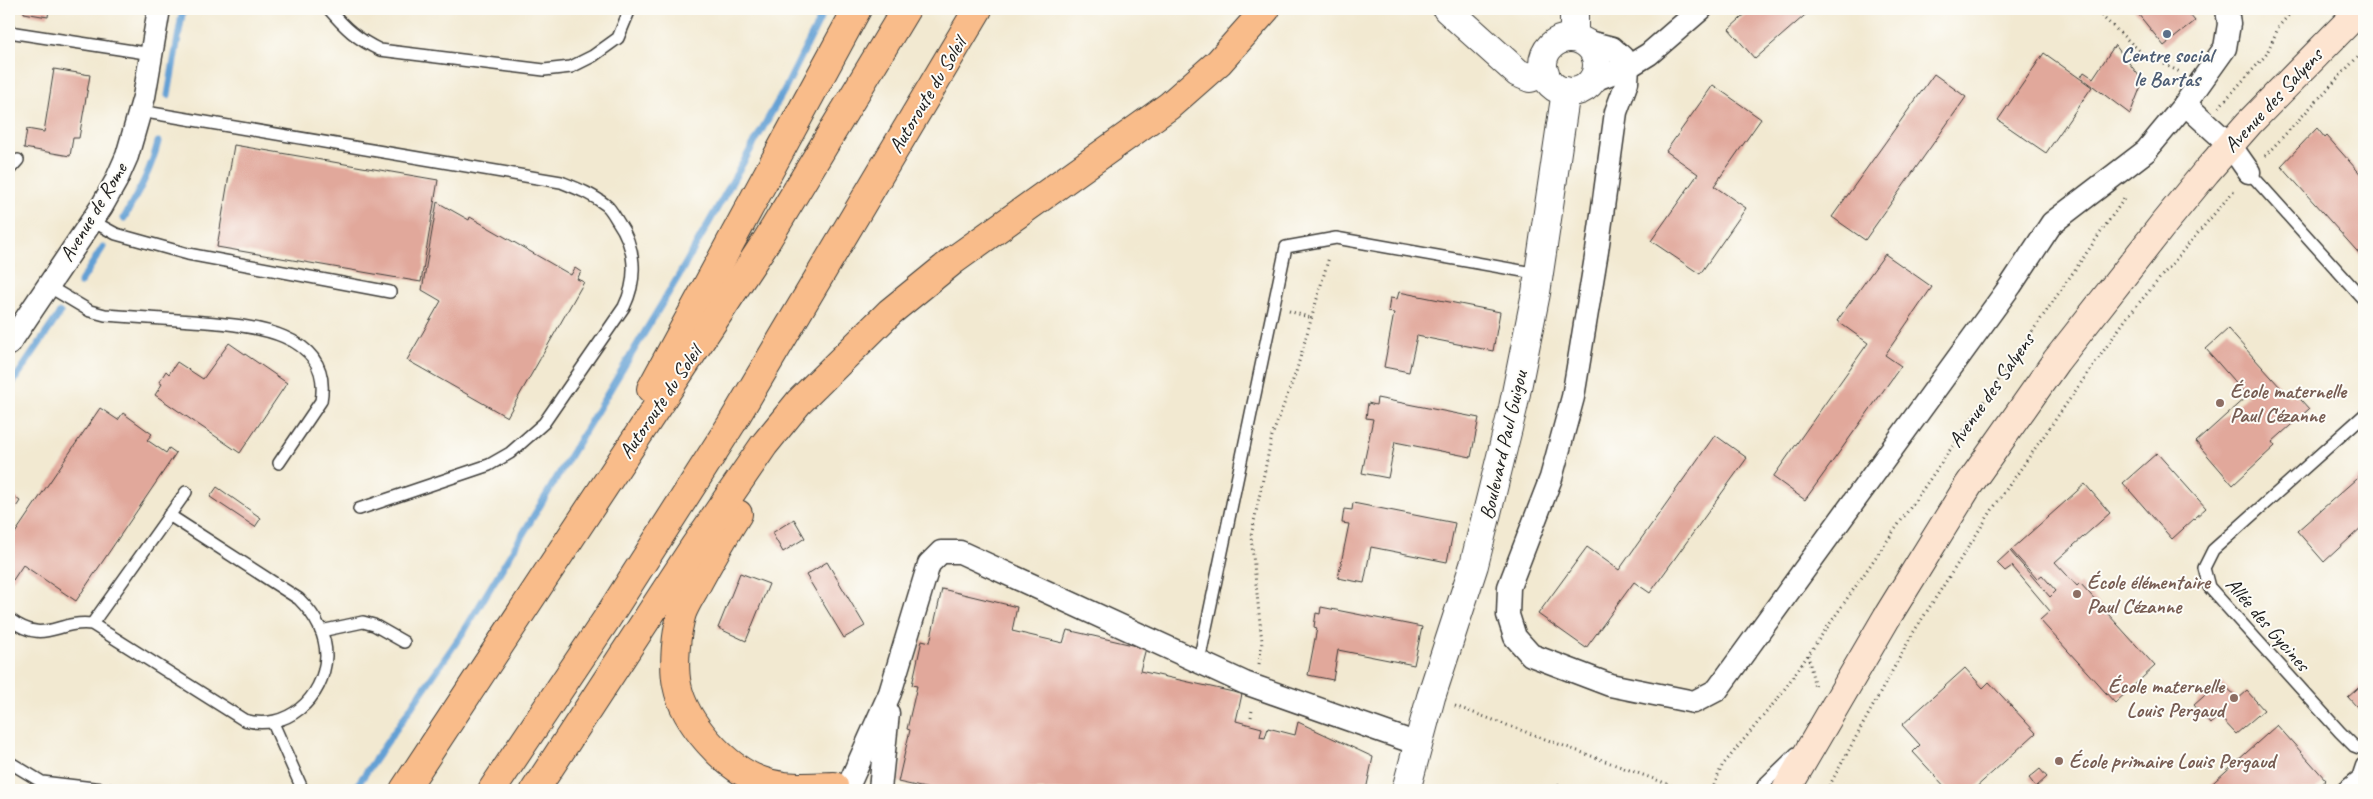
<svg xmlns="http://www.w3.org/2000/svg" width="2373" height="799" font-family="Caveat,sans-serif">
  <rect width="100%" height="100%" fill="#fdfcf7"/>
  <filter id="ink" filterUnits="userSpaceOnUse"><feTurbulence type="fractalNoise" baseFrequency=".02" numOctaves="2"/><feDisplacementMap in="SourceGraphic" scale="10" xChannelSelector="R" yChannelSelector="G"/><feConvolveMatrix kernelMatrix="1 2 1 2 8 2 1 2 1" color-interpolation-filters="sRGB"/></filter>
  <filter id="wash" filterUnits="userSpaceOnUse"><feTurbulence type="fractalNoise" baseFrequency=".0096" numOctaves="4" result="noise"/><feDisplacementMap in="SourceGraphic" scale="20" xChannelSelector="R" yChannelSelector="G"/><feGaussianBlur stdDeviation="1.12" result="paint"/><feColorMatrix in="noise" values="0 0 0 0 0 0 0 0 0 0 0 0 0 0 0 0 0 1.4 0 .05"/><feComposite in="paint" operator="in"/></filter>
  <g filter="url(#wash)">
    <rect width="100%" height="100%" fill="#f2e9d1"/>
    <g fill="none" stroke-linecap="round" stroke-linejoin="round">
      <!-- stream -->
      <g stroke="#63a0d4" stroke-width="7">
        <polyline points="168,95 183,9"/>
        <path d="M124 218C138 193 151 170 158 142"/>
        <polyline points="80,283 103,247"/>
        <polyline points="9,388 60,313"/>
        <polyline points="354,790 466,628 678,277 786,87 825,9"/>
      </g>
    </g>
    <g id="blocks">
      <!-- building -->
      <g fill="#e1a89b">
        <polygon points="18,9 49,9 48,17 24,13 24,11"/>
        <polygon points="1751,9 1812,9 1755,59 1729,29"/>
        <polygon points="2134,9 2185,9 2195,21 2164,46"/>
        <polygon points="2115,45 2143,81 2130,114 2081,77 2084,72 2093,78"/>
        <polygon points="2044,53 2092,87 2046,153 1998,120"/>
        <polygon points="54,69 90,75 79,138 73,138 70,156 24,148 27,129 44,132"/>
        <polygon points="1934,74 1966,97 1865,240 1832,217"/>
        <polygon points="1713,85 1761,119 1714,186 1746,208 1700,274 1651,241 1698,174 1666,151"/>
        <polygon points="2317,128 2325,138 2327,136 2364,178 2364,259 2281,166"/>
        <polygon points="234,145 438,180 421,282 217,247"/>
        <polygon points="437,202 469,220 470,217 571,275 575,268 581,272 577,279 584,282 507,417 407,360 441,301 422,290"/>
        <polygon points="1885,254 1932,287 1885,355 1901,366 1805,500 1773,477 1868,343 1837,321"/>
        <polygon points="1399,292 1500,312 1493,351 1417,336 1409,372 1384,367 1394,313 1388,312 1390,298 1397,299"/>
        <polygon points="2228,329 2289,397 2294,392 2309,409 2272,442 2275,446 2233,485 2196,442 2247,396 2206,349"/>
        <polygon points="229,343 287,383 240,453 155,395 162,384 159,382 166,371 169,374 177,362 203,379"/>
        <polygon points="1377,398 1479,418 1471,457 1395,442 1388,478 1362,473 1373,419 1366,418 1368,403 1376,405"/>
        <polygon points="100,408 118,420 123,413 152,434 147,440 166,453 169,448 176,453 76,601 23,565 13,580 9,577 9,542"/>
        <polygon points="1715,435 1747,458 1650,593 1634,582 1586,648 1538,614 1587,547 1619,570"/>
        <polygon points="2157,453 2206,508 2172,539 2123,483"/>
        <polygon points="2364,472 2364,525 2324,562 2297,531"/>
        <polygon points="2085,484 2110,513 2055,562 2077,586 2080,583 2155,666 2115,703 2040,620 2050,611 2012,566 2005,571 1997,563 2010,551 2050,597 2056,591 2042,575 2037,579 2011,550"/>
        <polygon points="217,487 261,518 255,527 210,497"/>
        <polygon points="9,493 20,501 9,518"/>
        <polygon points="1353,503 1455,523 1447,562 1371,547 1364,583 1338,578 1349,524 1342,523 1344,509 1352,510"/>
        <polygon points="794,519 805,538 783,552 772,533"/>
        <polygon points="827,562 865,626 844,638 806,575"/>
        <polygon points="740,573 769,584 746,641 718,628"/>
        <polygon points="942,589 1017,607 1012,631 1063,643 1067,630 1146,648 1140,671 1242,694 1236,721 1262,728 1260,737 1265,738 1268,728 1295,735 1298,722 1373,757 1366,790 1339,790 1301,785 1300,790 934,790 898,782 910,730 907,729 917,686 912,685 922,640 930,642"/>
        <polygon points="1321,607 1422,627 1414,665 1338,650 1333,680 1308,675 1317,628 1314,627 1316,613 1320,614"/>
        <polygon points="1965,668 1983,688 1989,682 2036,733 1973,790 1948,790 1913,752 1920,745 1902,725"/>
        <polygon points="2221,681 2238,699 2247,691 2264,710 2236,734 2219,716 2210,724 2194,705"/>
        <polygon points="2364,683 2364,715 2348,697"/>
        <polygon points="2277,725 2326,780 2315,790 2205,790"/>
        <polygon points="2040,769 2047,777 2036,787 2029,778"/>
      </g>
    </g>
  </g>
  <g filter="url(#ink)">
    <use href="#blocks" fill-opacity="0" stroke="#3c3b37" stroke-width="1"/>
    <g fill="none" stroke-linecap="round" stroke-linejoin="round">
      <defs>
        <g id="service">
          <path d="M329 9C345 28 357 39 380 50L544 70 571 67 593 56 618 38 630 9"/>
          <polyline points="9,32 152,54"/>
          <path d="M140 111 561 182C576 188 592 194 606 205 610 208 614 215 617 220 636 247 638 278 624 307L544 423 510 453 489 465 359 509"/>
          <polyline points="9,170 18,160"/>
          <polyline points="2249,172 2364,300"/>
          <polyline points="92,221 116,234 188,254 390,292"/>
          <path d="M48 286 90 311 105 315C134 317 163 319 192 321 241 325 334 328 321 401L279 463"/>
          <polyline points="2364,415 2213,550 2204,568 2209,587 2340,732 2354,746 2364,750"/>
          <path d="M9 619C46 646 55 620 92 624L244 720C286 732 324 699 326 656 326 634 314 614 299 599L169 515"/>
          <polyline points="92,624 186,492"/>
          <polyline points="321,631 363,622 374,625 404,642"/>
          <polyline points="1199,661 1286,247 1336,238 1539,274"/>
          <polyline points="273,723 301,786"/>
          <polyline points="9,762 42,782 111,790"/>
          <polyline points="1761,790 1764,784 1796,753"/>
        </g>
        <polyline id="pedestrian" points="2345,790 2360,778 2364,766"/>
        <g id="minor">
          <polyline points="1584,41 1612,48 1622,57 1628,67 1627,82 1616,112 1597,251 1573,397 1551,478 1509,587 1508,615 1515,637 1531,655 1610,685 1694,702 1717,690 2011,285 2052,223 2146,151 2185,104 2225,48 2229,24 2227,9"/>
          <polyline points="1591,81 1628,67 1649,54 1701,9"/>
          <polyline points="2185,104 2230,145 2249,172"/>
          <polyline points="9,344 102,206 116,181 127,156 144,97 159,9"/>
          <polyline points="851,780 890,693 929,564 941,552 960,552 1245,683 1418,744"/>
          <polyline points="880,789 888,713"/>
        </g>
        <g id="tertiary">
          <polyline points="1447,9 1518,73 1530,78 1545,73"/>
          <polyline points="1574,9 1574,38"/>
          <circle cx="1570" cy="65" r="27"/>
          <polyline points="1406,790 1431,697 1474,565 1513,408 1536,293 1566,91"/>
        </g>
        <polyline id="secondary" points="1786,790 1887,617 1968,486 2056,361 2165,222 2206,172 2249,123 2361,9"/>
        <g id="primary">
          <path d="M738 514C722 539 708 564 694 590 690 597 685 605 682 613 676 632 673 666 677 685 684 722 726 769 762 781 785 789 809 787 834 786"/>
          <polyline points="535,790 694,547 764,445 799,402 890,312 954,260 1169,106 1219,62 1266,9"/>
        </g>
        <g id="motorway">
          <polyline points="651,389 857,9"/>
          <polyline points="404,790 767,240 906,9"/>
          <polyline points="492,790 606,620 732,423 978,9"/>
        </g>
      </defs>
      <!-- service casing -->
      <use href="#service" stroke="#3c3b37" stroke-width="14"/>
      <!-- pedestrian casing -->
      <use href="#pedestrian" stroke="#3c3b37" stroke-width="19"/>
      <!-- minor casing -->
      <use href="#minor" stroke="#3c3b37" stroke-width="25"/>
      <!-- tertiary casing -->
      <use href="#tertiary" stroke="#3c3b37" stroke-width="30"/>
      <!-- secondary casing -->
      <use href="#secondary" stroke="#3c3b37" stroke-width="30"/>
      <!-- primary casing -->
      <use href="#primary" stroke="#3c3b37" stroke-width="30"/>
      <!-- motorway casing -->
      <use href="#motorway" stroke="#3c3b37" stroke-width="30"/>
      <!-- path -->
      <g stroke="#3c3b37" stroke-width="3" stroke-dasharray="1 4" stroke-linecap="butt">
        <polyline points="2094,9 2143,54 2180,72"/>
        <polyline points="2219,107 2266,55 2279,26 2294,9"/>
        <polyline points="2265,156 2364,50"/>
        <polyline points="1289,311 1311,318"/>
        <polyline points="1808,655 1815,688"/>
        <polyline points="1259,664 1262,642 1251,536 1272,436 1296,372 1329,257"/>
        <polyline points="1455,706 1684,790"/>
        <polyline points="1251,717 1252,710"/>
        <polyline points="1433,787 1440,790"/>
        <polyline points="1557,790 1561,781"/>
        <polyline points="1712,790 1722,766 1779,697 2126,196"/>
        <polyline points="1827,790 1913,633 1994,507 2128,316 2236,188"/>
      </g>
      <!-- service -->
      <use href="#service" stroke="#fff" stroke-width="11"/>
      <!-- pedestrian -->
      <use href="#pedestrian" stroke="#fff" stroke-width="16"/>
      <!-- minor -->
      <use href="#minor" stroke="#fff" stroke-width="22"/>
      <!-- tertiary -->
      <use href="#tertiary" stroke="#fff" stroke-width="28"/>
      <!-- secondary -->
      <use href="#secondary" stroke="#fde4d0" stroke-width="28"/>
      <!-- primary -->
      <use href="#primary" stroke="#f9bc8a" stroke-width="28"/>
      <!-- motorway -->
      <use href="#motorway" stroke="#f9bc8a" stroke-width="28"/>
    </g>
  </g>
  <!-- markers -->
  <circle fill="#5c6f8a" stroke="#fdfcf7" stroke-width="2" cx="2167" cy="34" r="5"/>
  <g fill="#8d6e63" stroke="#fdfcf7" stroke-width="2">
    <circle cx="2220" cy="403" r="5"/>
    <circle cx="2077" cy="594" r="5"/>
    <circle cx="2234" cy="698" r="5"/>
    <circle cx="2059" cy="761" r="5"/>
  </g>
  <g text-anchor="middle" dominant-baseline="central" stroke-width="4" stroke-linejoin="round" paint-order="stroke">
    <!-- service labels -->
    <g font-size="21" font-weight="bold" fill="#4e5e75" stroke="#fdfcf7">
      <text x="2167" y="55">Centre social<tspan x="2167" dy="24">le Bartas</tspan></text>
    </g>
    <!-- street labels -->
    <g font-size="21" fill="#1c1c1c" stroke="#fdfcf7">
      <text transform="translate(927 95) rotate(-59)">Autoroute du Soleil</text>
      <text transform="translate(2273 100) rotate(-47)">Avenue des Salyens</text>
      <text transform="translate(93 212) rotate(-59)">Avenue de Rome</text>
      <text transform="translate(1991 390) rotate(-55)">Avenue des Salyens</text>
      <text transform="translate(660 402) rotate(-56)">Autoroute du Soleil</text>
      <text transform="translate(1503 445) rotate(-77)">Boulevard Paul Guigou</text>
      <text transform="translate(2268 624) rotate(49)">Allée des Gycines</text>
    </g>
    <!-- education labels -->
    <g font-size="21" font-weight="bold" fill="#785e54" stroke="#fdfcf7" text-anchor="start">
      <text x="2230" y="391">École maternelle<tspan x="2230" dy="24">Paul Cézanne</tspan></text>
      <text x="2087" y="582">École élémentaire<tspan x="2087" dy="24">Paul Cézanne</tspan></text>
      <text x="2224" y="686" text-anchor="end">École maternelle<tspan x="2224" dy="24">Louis Pergaud</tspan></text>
      <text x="2069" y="761">École primaire Louis Pergaud</text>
    </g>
  </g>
  <!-- margin -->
  <rect width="2373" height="799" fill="none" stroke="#fdfcf7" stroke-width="30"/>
</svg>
